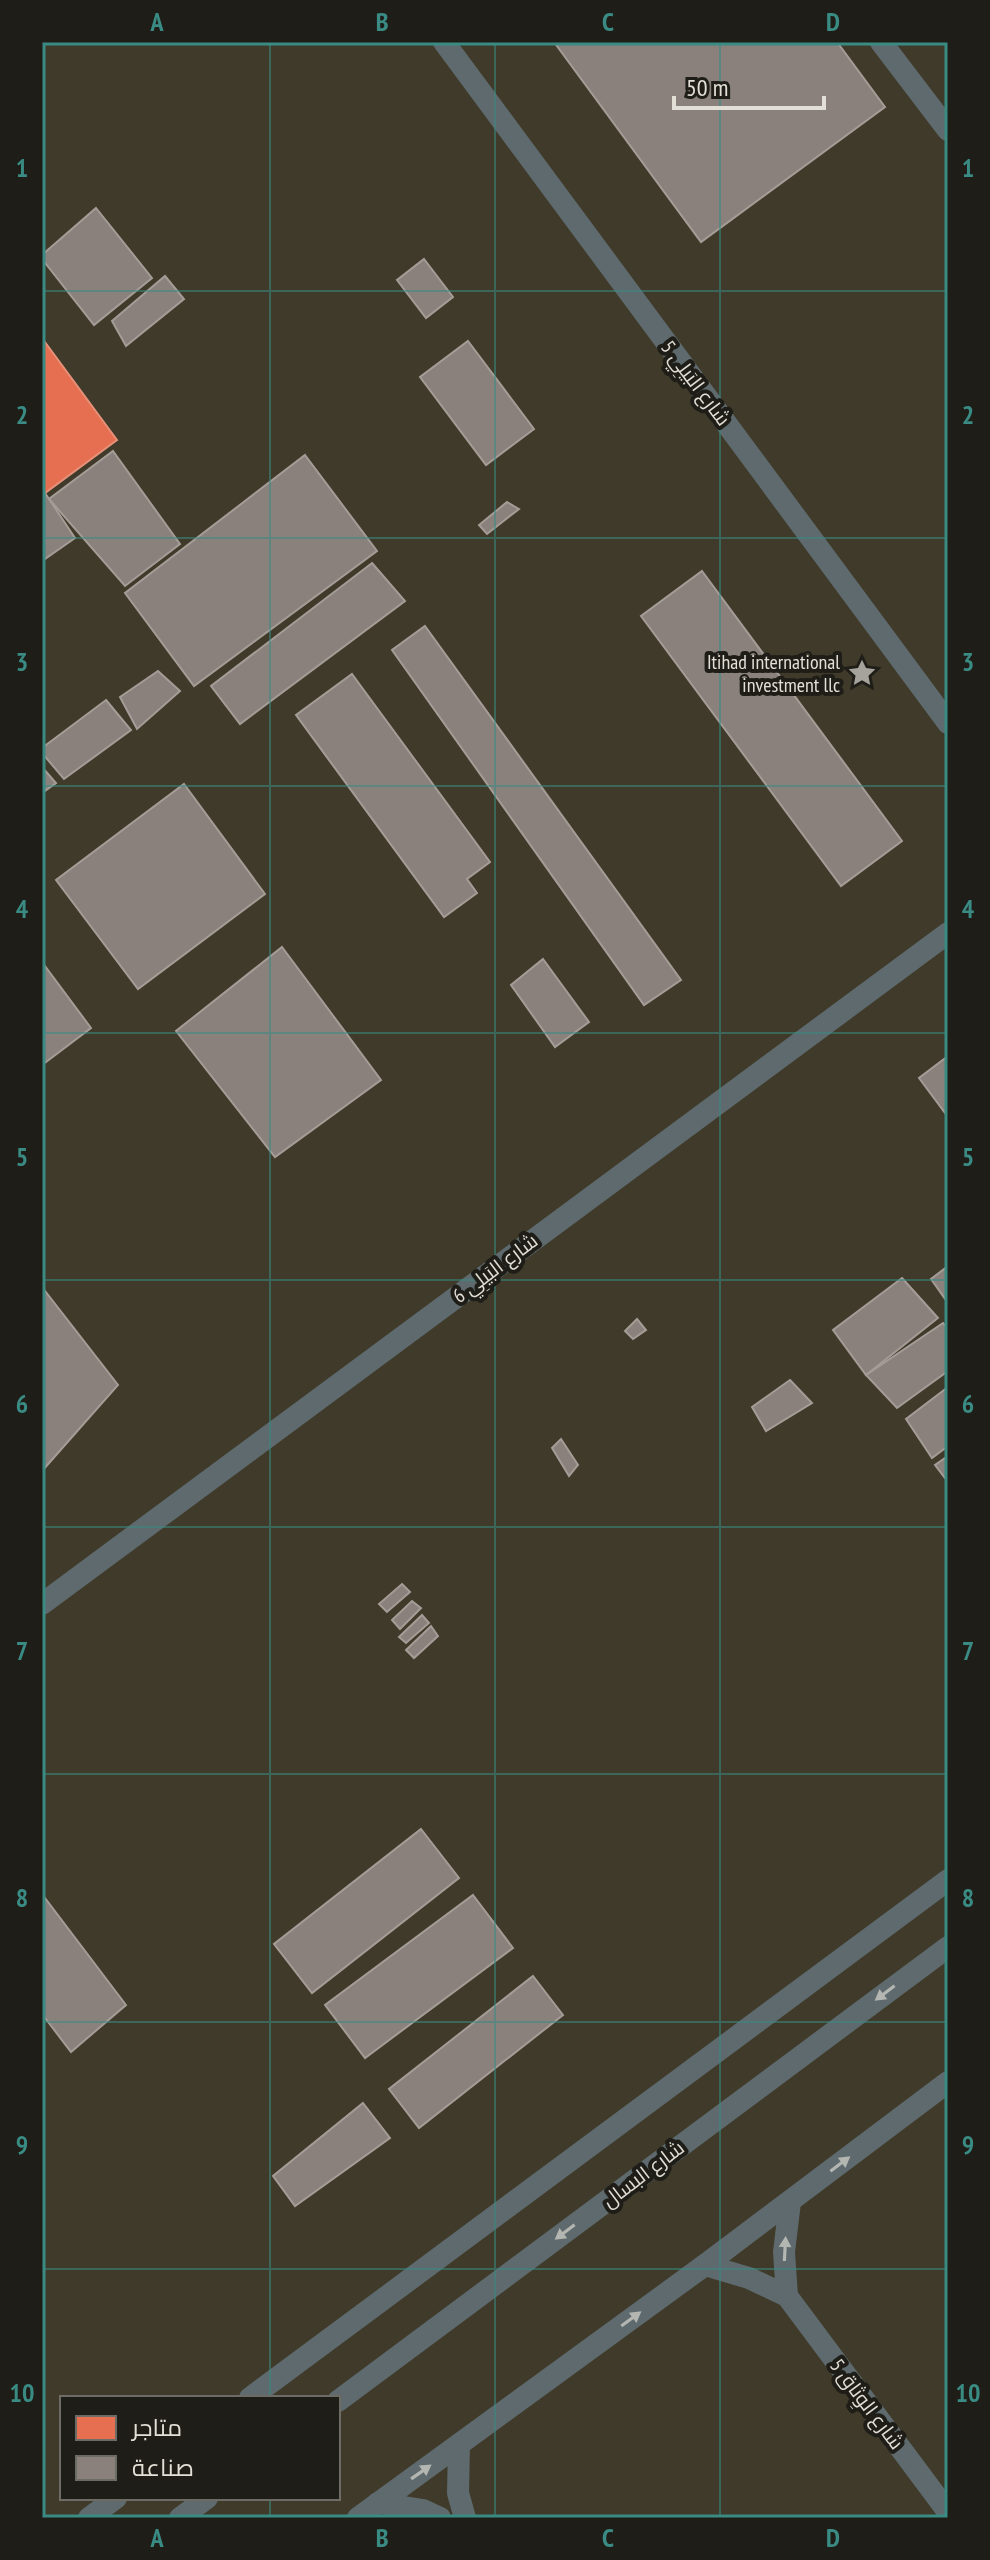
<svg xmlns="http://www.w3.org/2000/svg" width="990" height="2560" font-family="'PT Sans Narrow',Cairo,sans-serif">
  <rect width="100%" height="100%" fill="#35332c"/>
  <!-- built -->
  <path fill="#3f3a29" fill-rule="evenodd" d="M42 42H948V2518H42ZM62 2398H338V2498H62Z"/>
  <!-- shops -->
  <polygon fill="#e76f51" stroke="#e69179" stroke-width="2" points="42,338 117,440 45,493 42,489"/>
  <!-- industry -->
  <g fill="#8a817c" stroke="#a49d97" stroke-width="2">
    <polygon points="554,42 837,42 885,107 701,242"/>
    <polygon points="96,208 152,278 94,325 42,259 42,255"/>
    <polygon points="424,259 453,297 426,318 397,280"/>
    <polygon points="165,276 184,299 126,346 112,321"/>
    <polygon points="468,341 534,429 486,465 420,377"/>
    <polygon points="113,451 180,544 125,586 49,499"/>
    <polygon points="305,455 377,551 194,686 125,593"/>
    <polygon points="45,493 75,538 42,561 42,495"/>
    <polygon points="507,502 519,509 487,534 479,525"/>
    <polygon points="372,563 405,601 240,724 211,686"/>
    <polygon points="702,571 902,841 841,886 641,616"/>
    <polygon points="425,626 681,980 644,1005 392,650"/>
    <polygon points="158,671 180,691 137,729 120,697"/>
    <polygon points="352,674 490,862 467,879 477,893 444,917 296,715"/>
    <polygon points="106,700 131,730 64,779 42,753 42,748"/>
    <polygon points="42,767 56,783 42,793"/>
    <polygon points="184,784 265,894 138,989 56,880"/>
    <polygon points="282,947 381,1080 275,1157 176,1031"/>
    <polygon points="543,959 589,1022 555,1047 511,985"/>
    <polygon points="42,962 91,1028 42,1065"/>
    <polygon points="948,1056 948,1117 919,1078"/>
    <polygon points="948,1266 948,1303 931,1279"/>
    <polygon points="902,1278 938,1318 866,1375 833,1330"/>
    <polygon points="42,1287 118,1385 42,1471"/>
    <polygon points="637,1319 646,1330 633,1339 625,1331"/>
    <polygon points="943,1323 948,1329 948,1371 897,1408 866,1375"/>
    <polygon points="790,1380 812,1403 766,1431 752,1407"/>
    <polygon points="948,1387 948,1446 932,1458 906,1419"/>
    <polygon points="561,1439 578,1465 569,1476 552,1448"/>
    <polygon points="948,1456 948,1482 935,1465"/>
    <polygon points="402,1584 410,1592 387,1612 379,1604"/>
    <polygon points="412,1601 421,1608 400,1629 392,1620"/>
    <polygon points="422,1615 429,1623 406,1643 399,1637"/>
    <polygon points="431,1626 438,1636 414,1658 406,1650"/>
    <polygon points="421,1829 459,1878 312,1993 274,1944"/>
    <polygon points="42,1894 126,2005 71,2052 42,2014"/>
    <polygon points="473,1895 513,1948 365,2058 325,2005"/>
    <polygon points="533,1976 563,2015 419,2128 389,2089"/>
    <polygon points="363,2103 390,2138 295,2206 273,2176"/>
  </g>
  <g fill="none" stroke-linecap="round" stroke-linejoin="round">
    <!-- minor -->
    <g stroke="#5e6a6d" stroke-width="22">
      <polyline points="444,42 948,723"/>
      <polyline points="881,42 948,130"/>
      <polyline points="42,1604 948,933"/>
      <polyline points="705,2265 749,2278 787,2296 948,2512"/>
      <polyline points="787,2296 784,2252 790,2202"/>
      <polyline points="250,2398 948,1880"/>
      <polyline points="338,2401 948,1947"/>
      <polyline points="459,2445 458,2493 465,2518"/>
      <polyline points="378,2503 423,2510 440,2518"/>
      <polyline points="89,2518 116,2498"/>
      <polyline points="180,2518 207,2498"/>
      <polyline points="358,2518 705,2265 948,2082"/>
    </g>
  </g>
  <!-- one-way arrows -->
  <defs><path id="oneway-solid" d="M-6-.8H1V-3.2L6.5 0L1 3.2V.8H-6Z" transform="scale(2)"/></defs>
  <g fill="#b4b6b2">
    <use href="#oneway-solid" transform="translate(885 1993) rotate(143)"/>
    <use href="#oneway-solid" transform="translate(840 2164) rotate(-37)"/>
    <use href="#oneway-solid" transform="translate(565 2232) rotate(143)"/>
    <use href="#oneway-solid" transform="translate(785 2249) rotate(-87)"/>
    <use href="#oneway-solid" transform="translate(631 2319) rotate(-36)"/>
    <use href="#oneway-solid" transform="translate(421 2472) rotate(-35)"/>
  </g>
  <!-- grid -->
  <path fill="none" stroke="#398b83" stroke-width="2" stroke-opacity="0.55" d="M270 42V2398M495 42V2518M720 42V2518M42 291H948M42 538H948M42 786H948M42 1033H948M42 1280H948M42 1527H948M42 1774H948M42 2022H948M42 2269H948M270 2498V2518"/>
  <!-- icons -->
  <defs>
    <symbol id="sight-bare" viewBox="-9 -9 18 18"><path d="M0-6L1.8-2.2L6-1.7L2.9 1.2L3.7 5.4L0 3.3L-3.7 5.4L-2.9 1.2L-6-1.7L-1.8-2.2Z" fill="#a5a39b" stroke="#1e1d17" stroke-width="2.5" paint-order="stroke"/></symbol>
  </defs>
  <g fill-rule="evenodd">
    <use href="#sight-bare" x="842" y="653" width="40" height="40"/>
  </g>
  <g text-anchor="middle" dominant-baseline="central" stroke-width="8" stroke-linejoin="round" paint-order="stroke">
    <!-- street labels -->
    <g font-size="20" fill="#e2dfd7" stroke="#1e1d17">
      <text transform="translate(696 383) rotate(53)">شارع البَيلِي 5</text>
      <text transform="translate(495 1268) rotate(-37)">شارع البَيلِي 6</text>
      <text transform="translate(643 2174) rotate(-37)">شارع البسال</text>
      <text transform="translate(867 2404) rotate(53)">شارع الوِثاق 5</text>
    </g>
    <!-- poi labels -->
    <g font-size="20" fill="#e2dfd7" stroke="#1e1d17" text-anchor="end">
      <text x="840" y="662">Itihad international<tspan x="840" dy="23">investment llc</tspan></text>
    </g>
  </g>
  <!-- border -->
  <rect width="990" height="2560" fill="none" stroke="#1e1d17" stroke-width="88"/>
  <!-- legend -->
  <rect x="60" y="2396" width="280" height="104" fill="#1e1d17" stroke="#6c6b64" stroke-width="2"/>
  <rect x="76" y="2416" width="40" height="24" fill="#e76f51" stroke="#6c6b64" stroke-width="2"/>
  <text x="132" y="2436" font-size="24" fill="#e2dfd7">متاجر</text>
  <rect x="76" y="2456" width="40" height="24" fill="#8a817c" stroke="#6c6b64" stroke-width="2"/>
  <text x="132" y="2476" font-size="24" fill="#e2dfd7">صناعة</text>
  <!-- scale -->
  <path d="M674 96v12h150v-12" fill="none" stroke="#e2dfd7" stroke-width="4"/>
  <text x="686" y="96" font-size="24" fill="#e2dfd7" stroke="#1e1d17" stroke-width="6" paint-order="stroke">50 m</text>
  <rect x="44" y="44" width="902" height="2472" fill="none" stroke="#398b83" stroke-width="3"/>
  <g font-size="26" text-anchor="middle" font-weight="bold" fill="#398b83">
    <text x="157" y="31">A</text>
    <text x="382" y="31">B</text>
    <text x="608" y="31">C</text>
    <text x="833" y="31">D</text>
    <text x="22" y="177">1</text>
    <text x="968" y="177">1</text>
    <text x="22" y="424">2</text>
    <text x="968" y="424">2</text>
    <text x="22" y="671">3</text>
    <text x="968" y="671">3</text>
    <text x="22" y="918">4</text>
    <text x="968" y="918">4</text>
    <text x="22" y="1166">5</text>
    <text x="968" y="1166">5</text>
    <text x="22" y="1413">6</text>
    <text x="968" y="1413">6</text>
    <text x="22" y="1660">7</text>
    <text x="968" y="1660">7</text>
    <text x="22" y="1907">8</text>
    <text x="968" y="1907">8</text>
    <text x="22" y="2154">9</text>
    <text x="968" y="2154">9</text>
    <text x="22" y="2402">10</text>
    <text x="968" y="2402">10</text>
    <text x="157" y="2547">A</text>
    <text x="382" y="2547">B</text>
    <text x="608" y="2547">C</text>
    <text x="833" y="2547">D</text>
  </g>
</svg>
